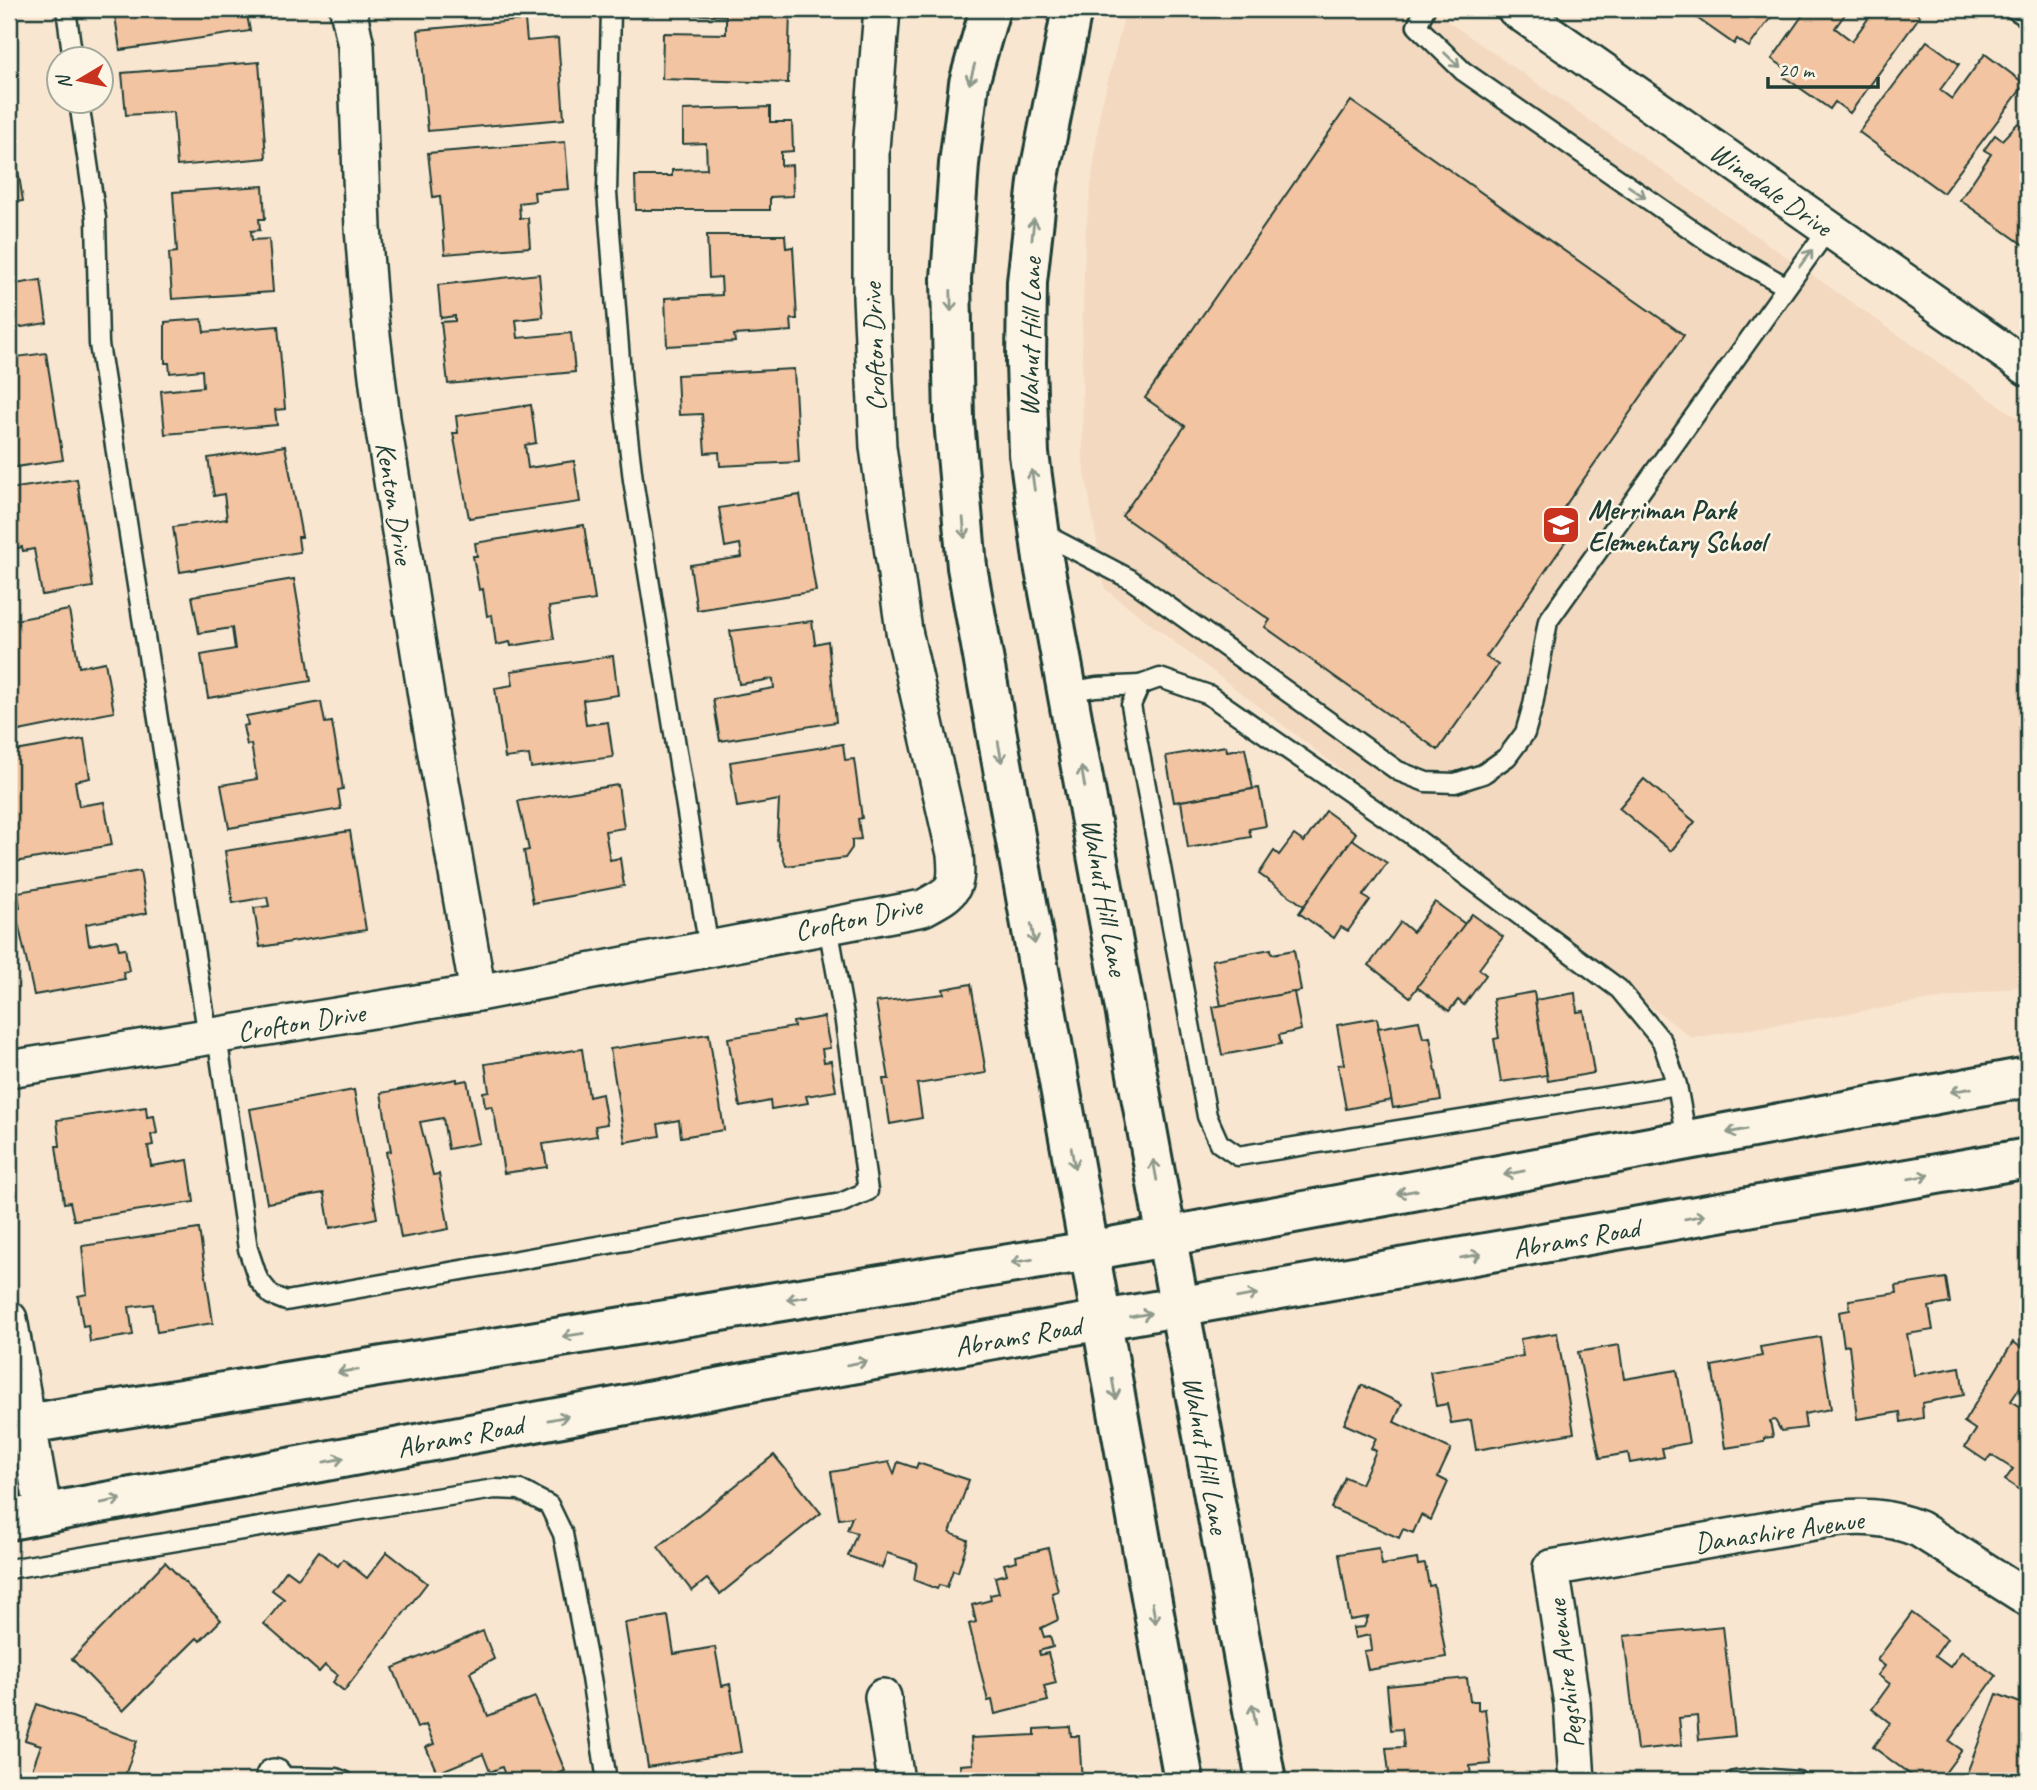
<svg xmlns="http://www.w3.org/2000/svg" width="2037" height="1790" font-family="Caveat,sans-serif">
  <rect width="100%" height="100%" fill="#f9e6d1"/>
  <filter id="ink" filterUnits="userSpaceOnUse"><feTurbulence type="fractalNoise" baseFrequency=".0143" numOctaves="2"/><feDisplacementMap in="SourceGraphic" scale="14" xChannelSelector="R" yChannelSelector="G"/><feConvolveMatrix kernelMatrix="1 2 1 2 8 2 1 2 1" color-interpolation-filters="sRGB"/></filter>
  <g filter="url(#ink)">
    <!-- built -->
    <polygon fill="#f3d9c0" points="1126,9 1430,9 2028,425 2028,985 1692,1038 1105,589 1083,461 1082,341 1085,237 1100,112"/>
    <!-- building -->
    <g fill="#f2c4a1" stroke="#1f3d34" stroke-width="2">
      <polygon points="114,9 246,9 250,31 120,50"/>
      <polygon points="686,9 790,9 788,83 662,79 663,33 726,34 726,16 686,14"/>
      <polygon points="1684,9 1777,9 1749,47 1737,39 1734,44"/>
      <polygon points="1807,9 1848,10 1835,28 1852,41 1875,9 1910,9 1920,16 1850,113 1835,102 1830,109 1783,76 1788,70 1772,59"/>
      <polygon points="525,20 527,41 558,38 564,119 428,131 418,30"/>
      <polygon points="1927,41 1959,64 1940,90 1952,99 1985,54 2025,84 1943,193 1859,132"/>
      <polygon points="259,62 266,158 177,166 173,112 126,115 122,73"/>
      <polygon points="1351,101 1684,335 1549,529 1566,541 1486,657 1498,665 1438,750 1265,627 1270,620 1122,516 1185,426 1145,398"/>
      <polygon points="770,107 770,122 792,122 793,151 781,152 781,166 792,165 793,196 770,197 770,210 636,210 635,176 672,176 672,170 707,169 706,143 683,144 683,110"/>
      <polygon points="2018,123 2028,131 2028,248 1960,200 1991,154 1984,150 1995,135 2002,140"/>
      <polygon points="565,142 569,189 534,192 535,201 519,203 520,218 528,218 530,247 445,254 440,196 433,197 428,153"/>
      <polygon points="16,157 23,201 9,203 9,158"/>
      <polygon points="263,186 265,219 259,219 260,230 251,231 252,240 269,239 273,292 172,299 169,253 177,252 173,192"/>
      <polygon points="707,235 785,235 786,248 793,247 797,319 791,319 792,331 734,335 735,342 667,346 665,298 722,295 721,277 709,278"/>
      <polygon points="539,274 543,317 516,320 518,338 571,333 575,372 448,384 441,322 455,321 455,316 441,318 438,285"/>
      <polygon points="41,280 47,323 9,329 9,285"/>
      <polygon points="202,319 204,332 278,326 285,409 275,410 277,425 165,434 161,391 203,387 202,370 170,373 169,363 165,363 165,322"/>
      <polygon points="46,353 63,460 9,468 9,358"/>
      <polygon points="794,369 799,462 720,466 719,452 705,453 702,414 679,415 677,375"/>
      <polygon points="531,405 536,443 525,445 528,468 574,461 580,502 469,518 453,433 458,433 456,416"/>
      <polygon points="285,446 302,537 298,537 300,552 180,572 173,527 227,519 224,494 214,496 208,458"/>
      <polygon points="77,479 93,587 42,595 34,549 23,551 22,547 9,550 9,489"/>
      <polygon points="800,495 816,591 697,610 690,565 742,557 740,544 725,547 719,508"/>
      <polygon points="584,525 595,600 549,607 554,639 511,646 510,642 496,645 492,615 487,616 483,589 479,590 473,556 477,556 475,543"/>
      <polygon points="294,579 311,681 208,698 201,655 235,649 232,628 199,633 192,596"/>
      <polygon points="69,610 79,667 105,662 114,712 9,733 9,621"/>
      <polygon points="812,621 815,644 828,641 836,722 720,741 713,699 774,688 773,679 739,684 730,631"/>
      <polygon points="613,656 618,695 583,700 586,725 608,722 613,757 531,768 529,755 505,758 495,688 513,685 511,671"/>
      <polygon points="321,702 325,723 332,722 343,789 338,790 341,809 229,828 221,785 257,779 251,744 247,745 243,726 248,725 246,716"/>
      <polygon points="84,739 90,778 75,781 79,806 104,802 112,845 9,863 9,752"/>
      <polygon points="843,744 845,760 854,759 862,818 858,819 861,839 852,840 852,848 845,858 786,866 777,839 779,800 737,807 730,762"/>
      <polygon points="1226,746 1227,751 1245,748 1253,789 1174,802 1166,756"/>
      <polygon points="1644,779 1695,822 1671,851 1619,808"/>
      <polygon points="618,785 624,828 605,831 610,860 620,858 624,886 533,903 524,851 529,850 518,801"/>
      <polygon points="1259,788 1266,826 1249,829 1251,837 1188,848 1181,801"/>
      <polygon points="1326,811 1356,833 1304,906 1259,874 1274,851 1279,855 1294,835 1304,842"/>
      <polygon points="350,831 366,930 260,947 254,908 269,906 267,897 233,903 225,851"/>
      <polygon points="1352,839 1387,863 1363,896 1370,900 1348,931 1341,927 1334,938 1299,913"/>
      <polygon points="140,871 147,913 86,924 89,945 117,940 119,949 125,948 129,971 123,972 125,979 34,995 15,909 20,908 18,892"/>
      <polygon points="1435,902 1465,924 1410,997 1369,965 1401,922 1413,932"/>
      <polygon points="1472,914 1503,937 1479,969 1486,975 1464,1005 1458,1000 1449,1011 1417,987"/>
      <polygon points="1271,949 1272,954 1294,950 1301,991 1221,1006 1212,960"/>
      <polygon points="971,984 986,1073 917,1084 922,1118 890,1124 883,1079 889,1079 876,1002 944,994 943,989"/>
      <polygon points="1294,992 1301,1030 1279,1035 1281,1044 1222,1055 1213,1007"/>
      <polygon points="1534,992 1547,1075 1501,1082 1494,1039 1499,1038 1493,999"/>
      <polygon points="1575,993 1577,1012 1584,1011 1594,1073 1548,1081 1535,1000"/>
      <polygon points="824,1017 830,1048 822,1049 824,1062 831,1061 836,1091 806,1096 808,1103 771,1109 770,1101 740,1107 728,1038 794,1027 793,1022"/>
      <polygon points="1377,1018 1392,1100 1346,1109 1338,1065 1344,1064 1337,1025"/>
      <polygon points="1419,1021 1423,1038 1430,1037 1441,1100 1393,1108 1378,1028"/>
      <polygon points="709,1034 724,1130 681,1137 679,1120 658,1124 660,1136 625,1142 610,1049"/>
      <polygon points="582,1049 589,1097 602,1094 607,1124 595,1126 597,1136 543,1144 547,1167 504,1173 495,1117 491,1106 485,1107 483,1092 489,1091 485,1064"/>
      <polygon points="457,1079 457,1082 467,1080 479,1143 448,1149 443,1118 420,1122 433,1175 439,1174 449,1229 401,1238 386,1152 391,1151 381,1093"/>
      <polygon points="354,1090 377,1218 330,1228 324,1193 267,1203 250,1109"/>
      <polygon points="146,1107 147,1117 154,1116 157,1133 151,1135 153,1145 148,1146 151,1166 188,1160 194,1202 74,1220 70,1202 64,1203 56,1146 60,1146 57,1120"/>
      <polygon points="199,1229 213,1323 157,1332 153,1304 129,1307 133,1335 90,1342 88,1325 83,1326 78,1296 87,1294 82,1246"/>
      <polygon points="1946,1278 1950,1303 1929,1307 1933,1330 1907,1334 1914,1375 1960,1367 1964,1395 1922,1403 1923,1418 1901,1422 1900,1412 1857,1419 1849,1345 1844,1346 1839,1312 1850,1310 1849,1300 1897,1293 1896,1286"/>
      <polygon points="1557,1333 1574,1433 1476,1450 1471,1420 1451,1423 1447,1404 1436,1406 1430,1372 1523,1356 1520,1339"/>
      <polygon points="1820,1337 1831,1409 1804,1414 1806,1428 1781,1431 1775,1420 1770,1421 1773,1437 1764,1438 1764,1442 1725,1448 1712,1366 1762,1356 1760,1347"/>
      <polygon points="2013,1342 2028,1352 2028,1375 2011,1401 2028,1411 2027,1495 2005,1480 2013,1469 1991,1455 1986,1461 1965,1447 1976,1430 1964,1422"/>
      <polygon points="1619,1345 1624,1379 1677,1370 1689,1443 1662,1448 1664,1457 1630,1463 1628,1453 1600,1458 1578,1352"/>
      <polygon points="1362,1385 1402,1404 1394,1422 1451,1449 1438,1477 1448,1482 1431,1520 1421,1515 1413,1533 1403,1529 1399,1538 1331,1508 1345,1477 1361,1484 1376,1451 1371,1448 1376,1438 1344,1424"/>
      <polygon points="774,1455 821,1513 720,1594 707,1579 692,1591 658,1547"/>
      <polygon points="889,1462 894,1474 898,1462 916,1468 918,1463 969,1480 950,1533 968,1540 958,1572 953,1570 947,1587 939,1585 937,1589 914,1580 917,1563 887,1553 882,1568 848,1556 857,1533 847,1530 852,1517 839,1519 831,1472"/>
      <polygon points="1048,1548 1058,1591 1052,1593 1058,1620 1041,1628 1044,1637 1050,1636 1053,1647 1039,1651 1040,1655 1048,1653 1056,1683 1044,1686 1048,1701 995,1714 992,1700 988,1701 969,1624 976,1622 972,1605 991,1600 990,1595 999,1593 995,1577 1007,1574 1004,1564 1017,1561 1016,1556"/>
      <polygon points="1379,1548 1382,1565 1417,1559 1418,1565 1425,1564 1429,1586 1434,1585 1446,1657 1368,1670 1364,1651 1372,1650 1370,1635 1355,1638 1353,1628 1364,1627 1368,1617 1350,1620 1339,1554"/>
      <polygon points="319,1551 338,1566 343,1559 367,1578 387,1552 427,1583 344,1691 333,1682 338,1675 325,1665 319,1672 264,1624 284,1599 272,1590 287,1570 298,1578"/>
      <polygon points="165,1562 221,1620 200,1641 197,1638 123,1711 72,1659"/>
      <polygon points="1912,1613 1947,1639 1935,1656 1950,1667 1962,1651 1996,1676 1949,1741 1962,1750 1939,1781 1919,1781 1873,1747 1890,1723 1872,1709 1890,1684 1878,1675 1885,1666 1877,1660"/>
      <polygon points="668,1616 674,1654 715,1647 722,1686 730,1684 741,1752 648,1767 625,1623"/>
      <polygon points="1723,1626 1735,1736 1699,1740 1697,1716 1679,1718 1682,1745 1637,1750 1624,1636"/>
      <polygon points="483,1631 494,1659 470,1672 488,1716 535,1697 565,1771 540,1781 507,1781 502,1767 490,1772 483,1754 437,1773 426,1747 434,1744 426,1725 417,1728 393,1668"/>
      <polygon points="1467,1678 1470,1701 1478,1701 1478,1710 1485,1709 1491,1764 1470,1766 1471,1781 1390,1781 1386,1748 1404,1747 1402,1729 1391,1730 1387,1686"/>
      <polygon points="1997,1694 2028,1706 2028,1722 2025,1731 2028,1733 2028,1781 1964,1781"/>
      <polygon points="37,1704 137,1741 123,1781 28,1781 41,1745 25,1740"/>
      <polygon points="1070,1727 1071,1736 1079,1736 1082,1781 961,1781 960,1765 973,1764 971,1738 1035,1735 1035,1729"/>
    </g>
    <g fill="none" stroke-linecap="round" stroke-linejoin="round">
      <defs>
        <g id="lane">
          <polyline points="66,9 73,60"/>
          <polyline points="611,9 607,193 622,386 633,480 709,949"/>
          <polyline points="1425,9 1417,26 1463,71 1712,244 1785,286"/>
          <polyline points="2014,9 2028,18"/>
          <polyline points="79,102 96,218 99,344 208,1037"/>
          <polyline points="1040,532 1130,579 1398,771 1426,782 1455,783 1483,774 1507,757 1525,733 1533,705 1548,621 1828,229"/>
          <polyline points="1067,692 1096,687 1140,685"/>
          <polyline points="217,1036 248,1249 258,1279 271,1295 286,1301 841,1203 868,1191 844,1015 828,926"/>
          <polyline points="1677,1085 1238,1156 1219,1143 1207,1116 1131,705 1140,685 1160,678 1209,695 1410,834 1619,989 1662,1041 1677,1085 1687,1140"/>
          <polyline points="9,1569 403,1503 495,1489 520,1490 549,1505 563,1534 591,1678 607,1781"/>
          <polyline points="274,1777 336,1778 344,1781"/>
          <polyline points="1735,1781 1761,1778 1798,1781"/>
        </g>
        <g id="street">
          <polyline points="348,9 356,46 363,228 370,318 382,418 427,702 478,993"/>
          <polyline points="1515,9 2028,368"/>
          <path d="M9 1069 478 993 923 908C954 891 958 890 955 854L904 631 878 447 871 297V149L882 9"/>
          <polyline points="9,1319 44,1514"/>
          <polyline points="883,1697 896,1781"/>
          <polyline points="274,1777 274,1781"/>
          <path d="M1577 1781 1572 1704 1551 1568 1825 1520C1859 1515 1887 1516 1919 1529L2028 1598"/>
        </g>
        <g id="secondary">
          <polyline points="990,9 969,83 959,164 951,279 954,420 967,567 1184,1781"/>
          <polyline points="1072,9 1038,182 1027,282 1026,363 1029,454 1043,559 1266,1781"/>
          <polyline points="9,1427 1089,1251 2028,1077"/>
          <polyline points="9,1520 766,1379 2028,1158"/>
        </g>
      </defs>
      <!-- lane casing -->
      <use href="#lane" stroke="#1f3d34" stroke-width="23"/>
      <!-- street casing -->
      <use href="#street" stroke="#1f3d34" stroke-width="40"/>
      <!-- secondary casing -->
      <use href="#secondary" stroke="#1f3d34" stroke-width="44"/>
      <!-- lane -->
      <use href="#lane" stroke="#fcf5e5" stroke-width="18"/>
      <!-- street -->
      <use href="#street" stroke="#fcf5e5" stroke-width="35"/>
      <!-- secondary -->
      <use href="#secondary" stroke="#fcf5e5" stroke-width="38"/>
    </g>
    <!-- one-way arrows -->
    <defs><path id="oneway-shaft" d="M-6 0H5M1.5-3L5.5 0L1.5 3" fill="none" stroke-width="1.6" stroke-linecap="round" stroke-linejoin="round" transform="scale(1.75)"/></defs>
    <g stroke="#8e998c">
      <use href="#oneway-shaft" transform="translate(1452 60) rotate(44)"/>
      <use href="#oneway-shaft" transform="translate(972 74) rotate(105)"/>
      <use href="#oneway-shaft" transform="translate(1637 192) rotate(35)"/>
      <use href="#oneway-shaft" transform="translate(1033 229) rotate(-84)"/>
      <use href="#oneway-shaft" transform="translate(1806 258) rotate(-53)"/>
      <use href="#oneway-shaft" transform="translate(951 301) rotate(89)"/>
      <use href="#oneway-shaft" transform="translate(1033 480) rotate(-98)"/>
      <use href="#oneway-shaft" transform="translate(964 528) rotate(85)"/>
      <use href="#oneway-shaft" transform="translate(1000 752) rotate(80)"/>
      <use href="#oneway-shaft" transform="translate(1083 777) rotate(-100)"/>
      <use href="#oneway-shaft" transform="translate(1033 934) rotate(80)"/>
      <use href="#oneway-shaft" transform="translate(1961 1090) rotate(170)"/>
      <use href="#oneway-shaft" transform="translate(1737 1131) rotate(170)"/>
      <use href="#oneway-shaft" transform="translate(1073 1158) rotate(80)"/>
      <use href="#oneway-shaft" transform="translate(1155 1170) rotate(-100)"/>
      <use href="#oneway-shaft" transform="translate(1514 1173) rotate(169)"/>
      <use href="#oneway-shaft" transform="translate(1919 1177) rotate(-10)"/>
      <use href="#oneway-shaft" transform="translate(1407 1192) rotate(170)"/>
      <use href="#oneway-shaft" transform="translate(1695 1217) rotate(-10)"/>
      <use href="#oneway-shaft" transform="translate(1471 1256) rotate(-10)"/>
      <use href="#oneway-shaft" transform="translate(1022 1261) rotate(171)"/>
      <use href="#oneway-shaft" transform="translate(1247 1296) rotate(-10)"/>
      <use href="#oneway-shaft" transform="translate(797 1298) rotate(171)"/>
      <use href="#oneway-shaft" transform="translate(1141 1315) rotate(-10)"/>
      <use href="#oneway-shaft" transform="translate(573 1335) rotate(171)"/>
      <use href="#oneway-shaft" transform="translate(857 1363) rotate(-10)"/>
      <use href="#oneway-shaft" transform="translate(348 1371) rotate(171)"/>
      <use href="#oneway-shaft" transform="translate(1114 1389) rotate(80)"/>
      <use href="#oneway-shaft" transform="translate(558 1418) rotate(-11)"/>
      <use href="#oneway-shaft" transform="translate(334 1460) rotate(-11)"/>
      <use href="#oneway-shaft" transform="translate(111 1501) rotate(-11)"/>
      <use href="#oneway-shaft" transform="translate(1154 1613) rotate(80)"/>
      <use href="#oneway-shaft" transform="translate(1254 1714) rotate(-100)"/>
    </g>
  </g>
  <!-- icons -->
  <defs>
    <symbol id="school-square" viewBox="-11 -11 22 22"><rect x="-9" y="-9" width="18" height="18" rx="4" fill="#c8321e" stroke="#fcf5e5"/><path d="M0-5L7-2L0 1L-7-2ZM-4 1L0 2.5L4 1V4Q0 6-4 4Z" fill="#fff"/></symbol>
  </defs>
  <g fill-rule="evenodd">
    <use href="#school-square" x="1539" y="503" width="44" height="44"/>
  </g>
  <g text-anchor="middle" dominant-baseline="central" stroke-width="5" stroke-linejoin="round" paint-order="stroke">
    <!-- street labels -->
    <g font-size="28" fill="#1f3d34" stroke="#fcf5e5">
      <text transform="translate(1771 189) rotate(35)">Winedale Drive</text>
      <text transform="translate(1030 337) rotate(-89)">Walnut Hill Lane</text>
      <text transform="translate(874 347) rotate(-92)">Crofton Drive</text>
      <text transform="translate(395 503) rotate(81)">Kenton Drive</text>
      <text transform="translate(1105 897) rotate(80)">Walnut Hill Lane</text>
      <text transform="translate(858 918) rotate(-12)">Crofton Drive</text>
      <text transform="translate(301 1022) rotate(-9)">Crofton Drive</text>
      <text transform="translate(1576 1238) rotate(-10)">Abrams Road</text>
      <text transform="translate(1018 1336) rotate(-10)">Abrams Road</text>
      <text transform="translate(460 1436) rotate(-11)">Abrams Road</text>
      <text transform="translate(1206 1455) rotate(80)">Walnut Hill Lane</text>
      <text transform="translate(1779 1531) rotate(-8)">Danashire Avenue</text>
      <text transform="translate(1565 1674) rotate(-97)">Pegshire Avenue</text>
    </g>
    <!-- poi labels -->
    <g font-size="28" font-weight="bold" fill="#1f3d34" stroke="#fcf5e5" text-anchor="start">
      <text x="1588" y="509">Merriman Park<tspan x="1588" dy="32">Elementary School</tspan></text>
    </g>
  </g>
  <!-- margin -->
  <rect width="2037" height="1790" fill="none" stroke="#fcf5e5" stroke-width="35"/>
  <rect x="18" y="18" width="2002" height="1755" fill="none" stroke="#1f3d34" stroke-width="2.5" filter="url(#ink)"/>
  <!-- north arrow -->
  <g transform="translate(80 80) rotate(260)"><circle r="33" fill="#fcf5e5" stroke="#a4ab9e" stroke-width="2"/>
  <path d="M0-5L12 26L0 18L-12 26Z" fill="#c8321e"/>
  <text y="-10" font-size="19" font-weight="bold" text-anchor="middle" fill="#1f3d34">N</text>
  </g>
  <!-- scale -->
  <path d="M1768 77v10h110v-10" fill="none" stroke="#1f3d34" stroke-width="3.5"/>
  <text x="1778" y="77" font-size="21" fill="#1f3d34" stroke="#fcf5e5" stroke-width="5" paint-order="stroke">20 m</text>
</svg>
